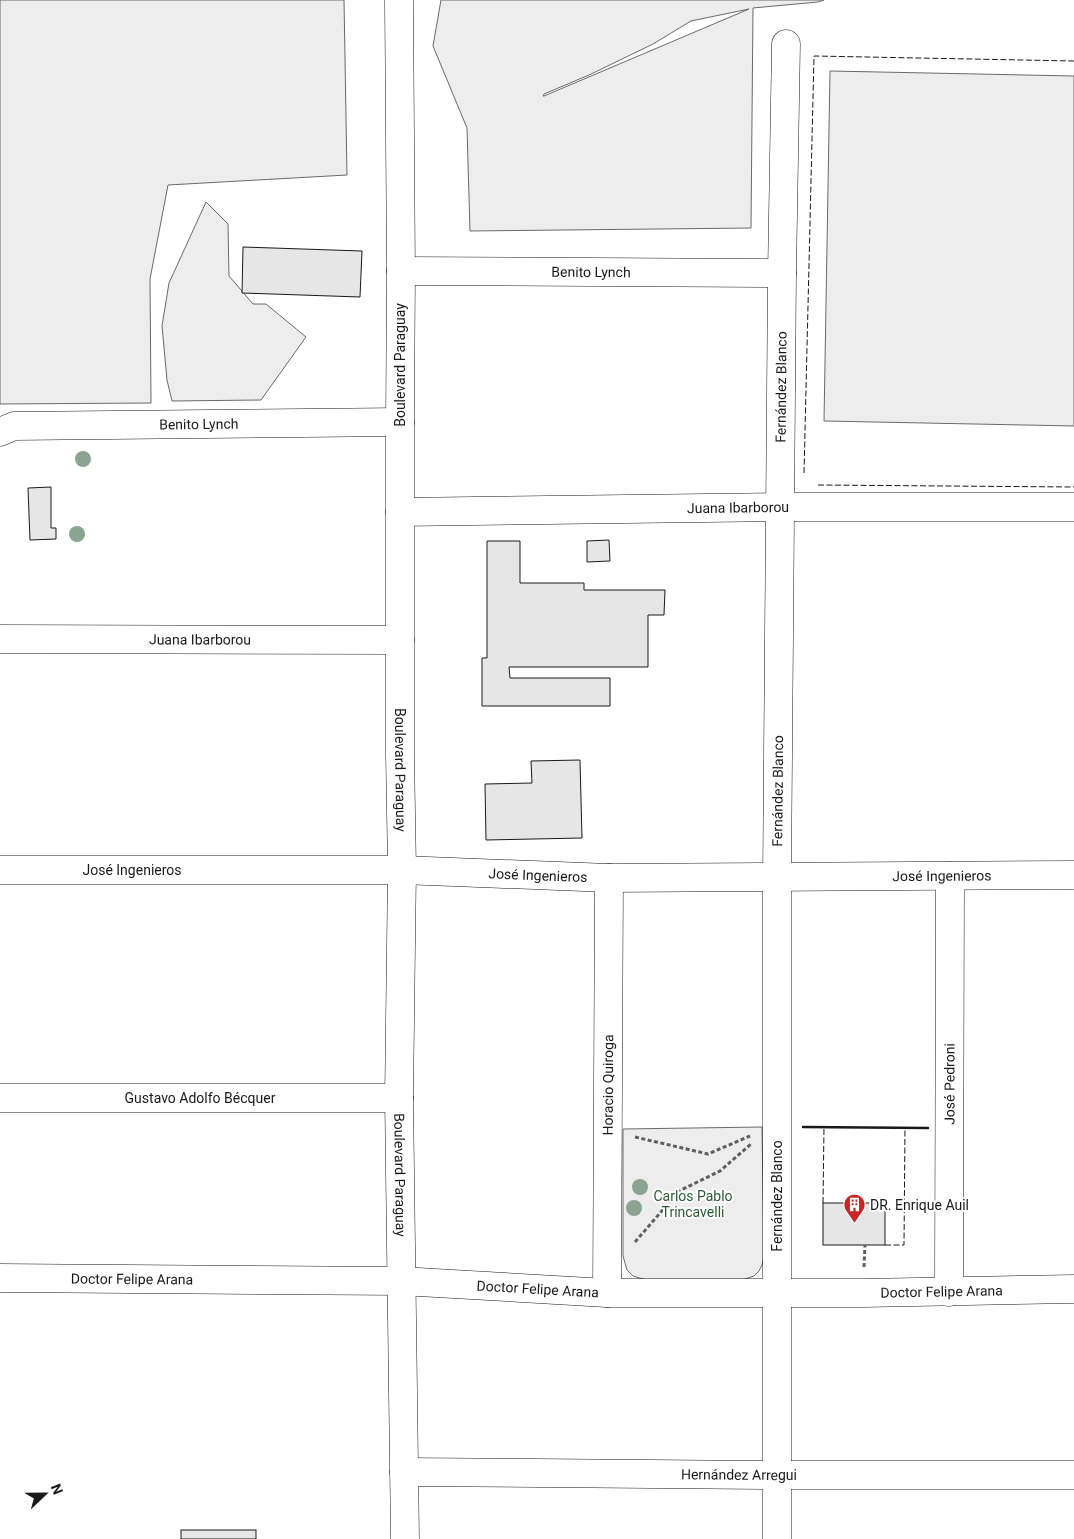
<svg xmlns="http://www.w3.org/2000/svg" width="1074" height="1539" font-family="Roboto,sans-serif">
  <rect width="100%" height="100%" fill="#fff"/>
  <!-- built -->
  <g fill="#ededed" stroke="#6a6a6a" fill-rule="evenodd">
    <polygon points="0,0 344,0 347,175 168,185 150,279 151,403 0,404"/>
    <path d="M441 0H824L818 2 753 8 751 228 470 231 467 128 433 46ZM749 9 544 96H543L544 94 589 75 653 44 691 21Z"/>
    <polygon points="830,71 1074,76 1074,426 824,421"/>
    <polygon points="206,202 228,224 229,276 253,304 266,304 306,337 261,400 172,401 167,380 162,326 169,283"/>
    <polygon points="762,1127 764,1257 762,1265 759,1271 754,1276 742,1280 646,1280 633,1276 627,1270 623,1256 623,1129"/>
  </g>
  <!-- building -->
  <g fill="#e6e6e6" stroke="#1a1a1a">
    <polygon points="243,247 362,251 360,297 242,293"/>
    <polygon points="51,487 51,528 56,528 56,539 30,540 28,488"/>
    <polygon points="609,540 610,561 587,562 587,541"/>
    <polygon points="487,541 520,541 520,583 584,583 584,590 665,590 664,615 648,615 648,667 509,667 510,678 610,678 610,706 482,706 482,658 487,658"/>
    <polygon points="580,760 582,838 486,840 485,784 532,783 531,761"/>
    <rect x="823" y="1203" width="62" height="42"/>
    <rect x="181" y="1530" width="75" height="9"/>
  </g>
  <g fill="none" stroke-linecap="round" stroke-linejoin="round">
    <defs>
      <g id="minor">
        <path id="s1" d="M399 0 401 271 400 422V754L402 870 399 1098 405 1539"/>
        <path id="s2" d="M401 271 782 273"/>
        <path id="s3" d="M0 432 14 426 400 422"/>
        <path id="s4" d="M400 512 780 507H1074"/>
        <path id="s5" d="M0 639 400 640"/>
        <path id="s6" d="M0 870H402L609 878 1074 875"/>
        <path id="s7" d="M0 1098H399"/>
        <path id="s8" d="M0 1278 401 1281 607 1293H864L1074 1289"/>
        <path id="s9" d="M949 1292 950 876"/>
        <path id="s10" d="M607 1293 609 878"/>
        <path id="s11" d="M404 1472 778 1475H1074"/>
        <path id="s12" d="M777 1539V878L782 273 786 44"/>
      </g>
    </defs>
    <!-- minor casing -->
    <use href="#minor" stroke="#1a1a1a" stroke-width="29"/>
    <!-- path -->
    <g stroke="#5f5f5f" stroke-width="3" stroke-dasharray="4 2.5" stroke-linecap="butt">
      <polyline points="635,1137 708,1154 750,1136"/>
      <polyline points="635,1242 679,1191 720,1171 751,1144"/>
      <polyline points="864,1267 865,1245"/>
    </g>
    <!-- minor -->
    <use href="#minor" stroke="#fff" stroke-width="28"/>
    <!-- fence -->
    <g stroke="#1a1a1a" stroke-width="1" stroke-dasharray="6 2.5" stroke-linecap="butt">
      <polyline points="804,473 814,56 1074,61"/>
      <polyline points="818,485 1074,487"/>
      <polyline points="823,1203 824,1127"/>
      <polyline points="885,1245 904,1245 905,1128"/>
    </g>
    <!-- wall -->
    <polyline stroke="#1a1a1a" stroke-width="2.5" points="803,1127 928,1128"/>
  </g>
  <!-- trees -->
  <g fill="#8aa48f">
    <circle cx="83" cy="459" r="8"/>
    <circle cx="77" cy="534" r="8"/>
    <circle cx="640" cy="1187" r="8"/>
    <circle cx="634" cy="1208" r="8"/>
  </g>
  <!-- icons -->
  <defs>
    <symbol id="building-pin" viewBox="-11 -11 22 30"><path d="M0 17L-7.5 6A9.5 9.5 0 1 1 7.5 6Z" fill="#c62828" stroke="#fff"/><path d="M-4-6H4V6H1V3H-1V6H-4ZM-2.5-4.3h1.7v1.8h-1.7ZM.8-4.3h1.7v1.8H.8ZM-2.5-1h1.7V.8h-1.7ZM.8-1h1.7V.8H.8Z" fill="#fff"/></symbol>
  </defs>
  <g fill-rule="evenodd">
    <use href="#building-pin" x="842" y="1192" width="25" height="34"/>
  </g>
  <g text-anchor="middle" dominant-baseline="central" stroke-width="4" stroke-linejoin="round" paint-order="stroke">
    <!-- street labels -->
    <g font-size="14" fill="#1a1a1a" stroke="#fff">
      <text stroke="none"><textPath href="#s2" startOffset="190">Benito Lynch</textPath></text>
      <text transform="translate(400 365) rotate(-90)">Boulevard Paraguay</text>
      <text stroke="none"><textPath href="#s12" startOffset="1152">Fernández Blanco</textPath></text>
      <text stroke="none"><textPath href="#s3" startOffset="200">Benito Lynch</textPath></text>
      <text stroke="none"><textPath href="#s4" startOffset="338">Juana Ibarborou</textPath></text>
      <text stroke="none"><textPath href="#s5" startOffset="200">Juana Ibarborou</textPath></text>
      <text stroke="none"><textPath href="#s1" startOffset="770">Boulevard Paraguay</textPath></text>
      <text stroke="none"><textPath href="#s12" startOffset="748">Fernández Blanco</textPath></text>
      <text stroke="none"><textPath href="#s6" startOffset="132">José Ingenieros</textPath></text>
      <text stroke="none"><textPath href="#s6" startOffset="538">José Ingenieros</textPath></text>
      <text stroke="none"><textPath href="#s6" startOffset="942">José Ingenieros</textPath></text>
      <text stroke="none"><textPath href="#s9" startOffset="208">José Pedroni</textPath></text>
      <text stroke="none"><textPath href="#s10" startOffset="208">Horacio Quiroga</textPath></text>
      <text stroke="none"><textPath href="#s7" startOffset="200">Gustavo Adolfo Bécquer</textPath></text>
      <text stroke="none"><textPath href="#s1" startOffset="1175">Boulevard Paraguay</textPath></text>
      <text transform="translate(777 1196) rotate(-90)">Fernández Blanco</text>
      <text stroke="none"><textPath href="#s8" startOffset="132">Doctor Felipe Arana</textPath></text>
      <text stroke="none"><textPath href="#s8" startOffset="538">Doctor Felipe Arana</textPath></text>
      <text stroke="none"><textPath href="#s8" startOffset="942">Doctor Felipe Arana</textPath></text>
      <text stroke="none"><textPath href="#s11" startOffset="335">Hernández Arregui</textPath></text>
    </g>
    <!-- park labels -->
    <g font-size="14" fill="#2b5a34" stroke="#fff">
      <text x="693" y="1196">Carlos Pablo<tspan x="693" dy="16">Trincavelli</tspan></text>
    </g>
    <!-- poi labels -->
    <g font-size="14" fill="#1a1a1a" stroke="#fff" text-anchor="start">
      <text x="870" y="1205">DR. Enrique Auil</text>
    </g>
  </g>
  <!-- north arrow -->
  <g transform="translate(45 1494) rotate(68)" stroke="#ffffff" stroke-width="4" paint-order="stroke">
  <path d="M0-4L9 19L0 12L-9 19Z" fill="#1a1a1a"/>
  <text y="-8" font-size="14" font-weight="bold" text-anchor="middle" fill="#1a1a1a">N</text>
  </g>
</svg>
